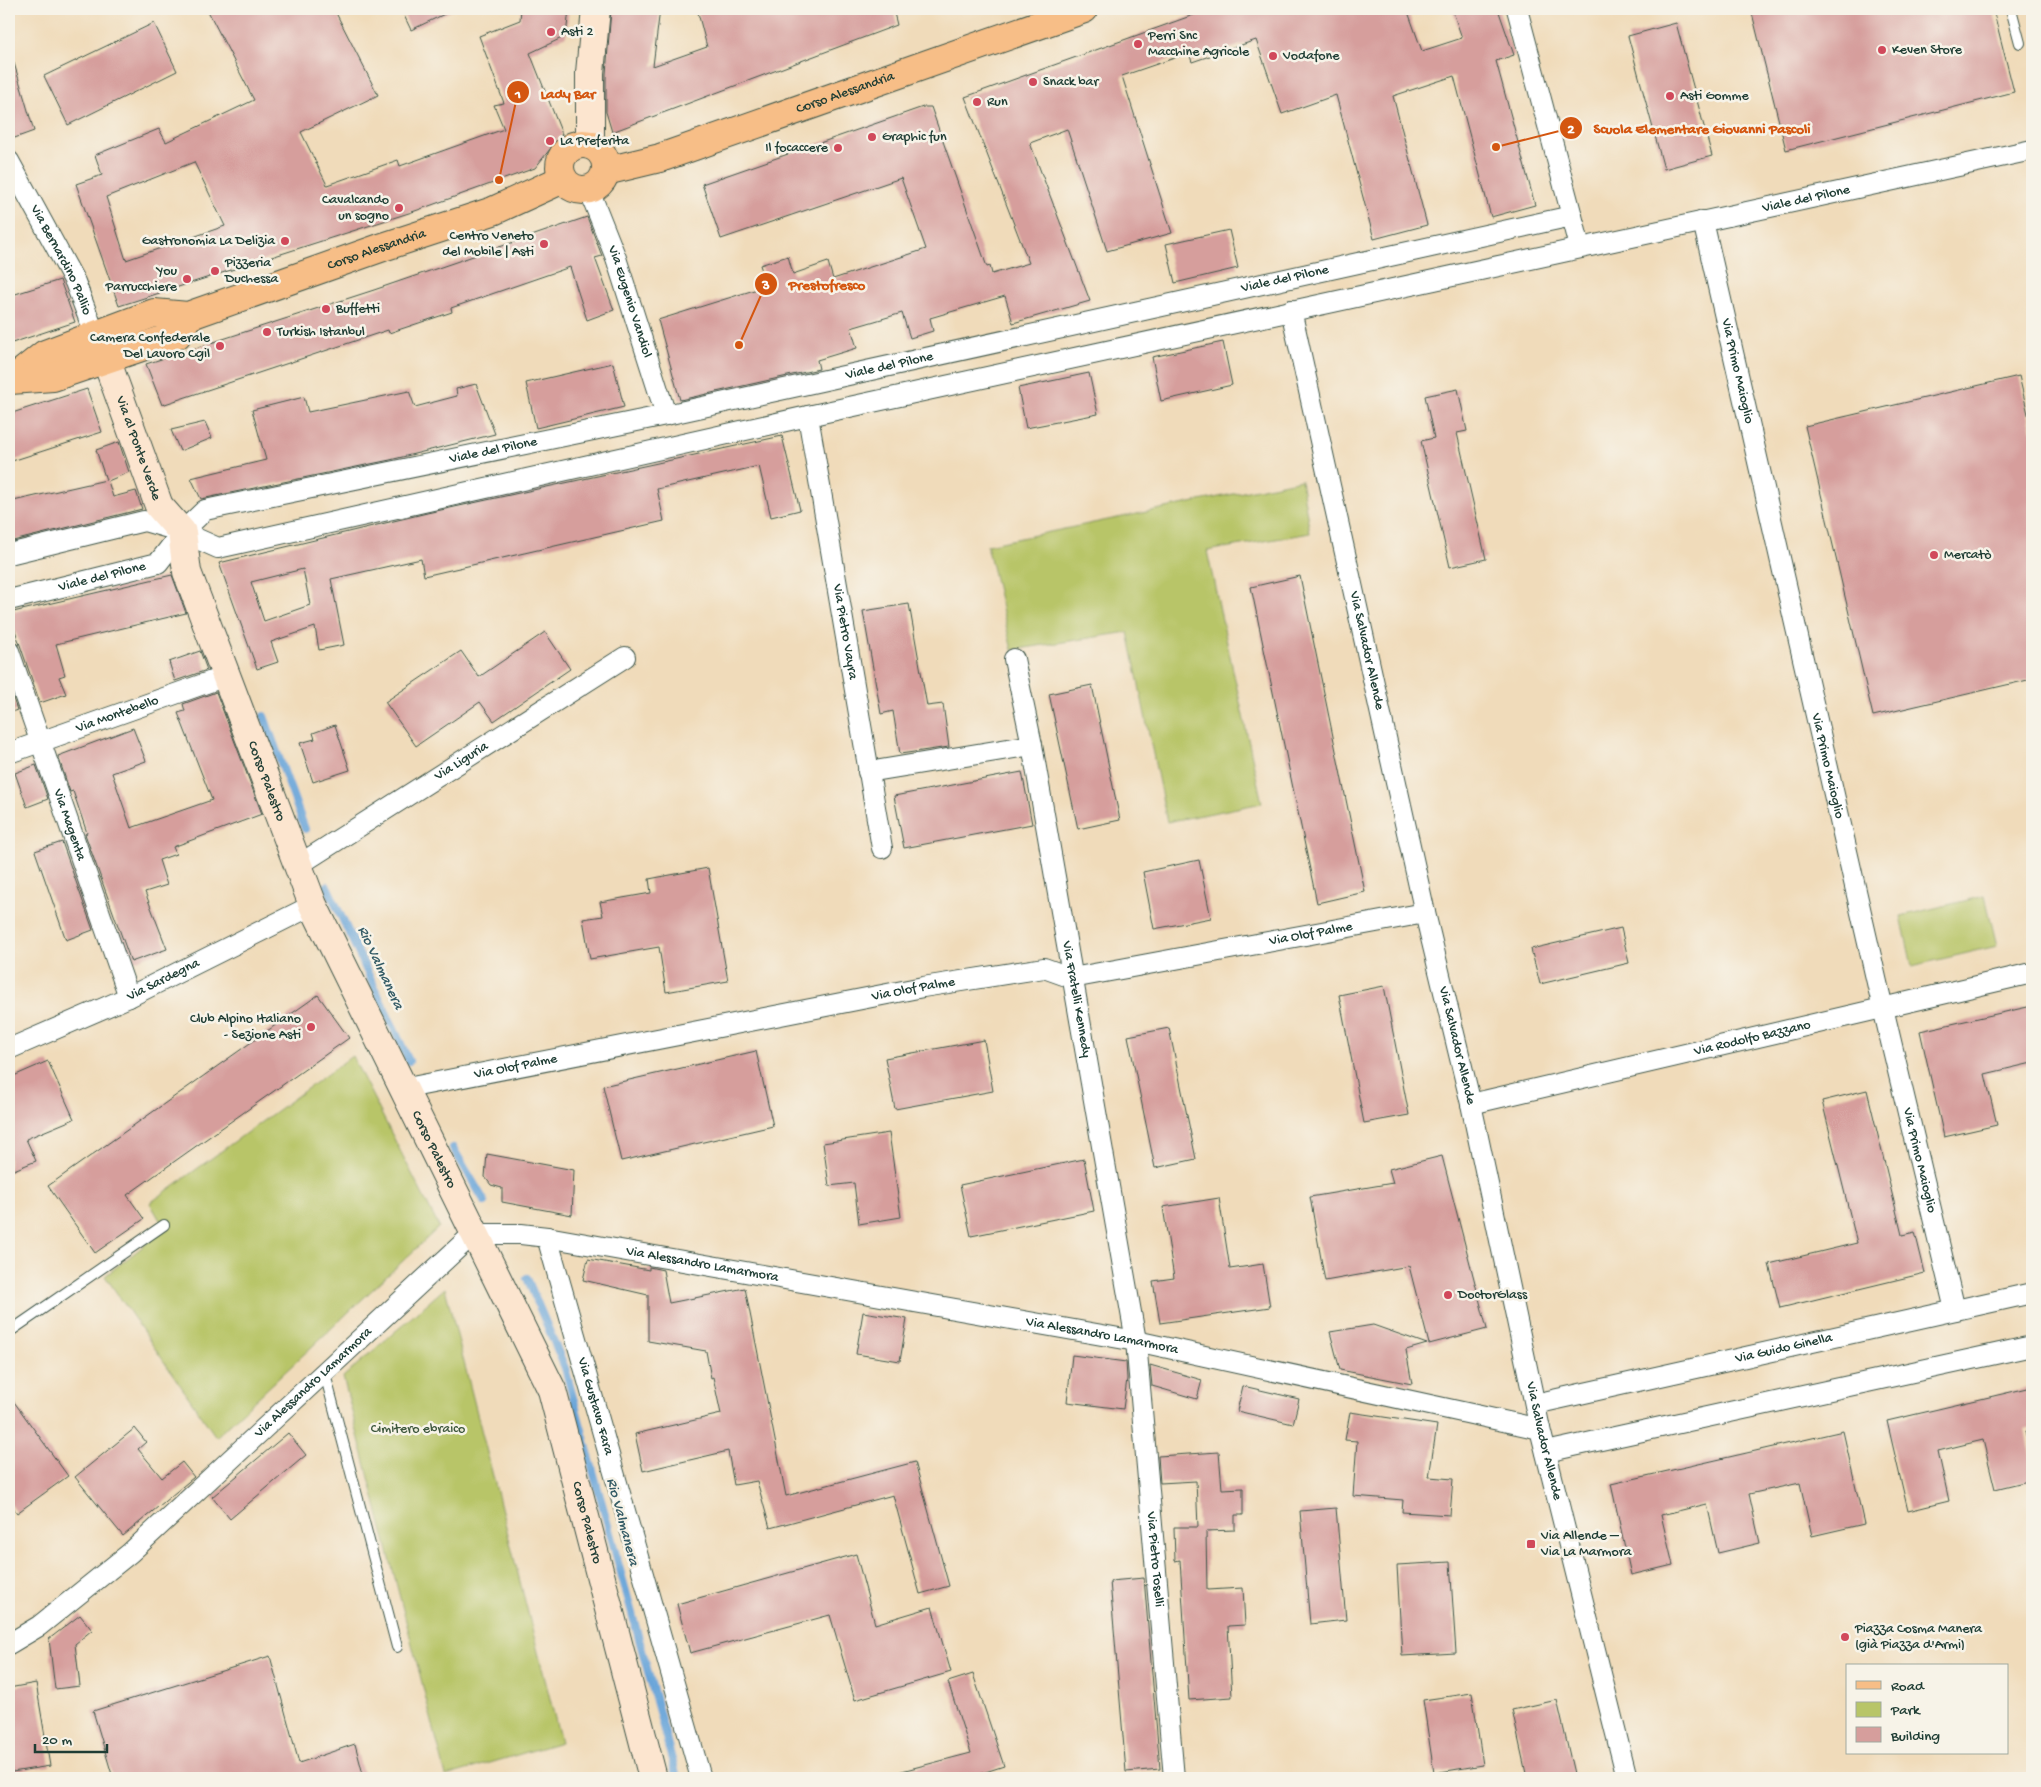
<svg xmlns="http://www.w3.org/2000/svg" width="2041" height="1787" font-family="'Gochi Hand',sans-serif">
  <rect width="100%" height="100%" fill="#f7f3e8"/>
  <filter id="ink" filterUnits="userSpaceOnUse"><feTurbulence type="fractalNoise" baseFrequency=".02" numOctaves="2"/><feDisplacementMap in="SourceGraphic" scale="10" xChannelSelector="R" yChannelSelector="G"/><feConvolveMatrix kernelMatrix="1 2 1 2 8 2 1 2 1" color-interpolation-filters="sRGB"/></filter>
  <filter id="wash" filterUnits="userSpaceOnUse"><feTurbulence type="fractalNoise" baseFrequency=".0096" numOctaves="4" result="noise"/><feDisplacementMap in="SourceGraphic" scale="20" xChannelSelector="R" yChannelSelector="G"/><feGaussianBlur stdDeviation="1.12" result="paint"/><feColorMatrix in="noise" values="0 0 0 0 0 0 0 0 0 0 0 0 0 0 0 0 0 1.4 0 .05"/><feComposite in="paint" operator="in"/></filter>
  <g filter="url(#wash)">
    <rect width="100%" height="100%" fill="#f0dbba"/>
    <!-- green -->
    <g fill="#b8c567" stroke="#6c814e">
      <polygon points="1301,480 1310,533 1207,551 1262,803 1167,822 1128,632 1012,650 987,545"/>
      <polygon points="1985,896 1997,946 1912,966 1901,916"/>
      <polygon points="352,1056 439,1227 216,1437 105,1276 165,1229 150,1203"/>
      <polygon points="445,1288 561,1742 446,1776 343,1377"/>
    </g>
    <g fill="none" stroke-linecap="round" stroke-linejoin="round">
      <!-- stream -->
      <g stroke="#68a4d9" stroke-width="8">
        <polyline points="264,716 305,829"/>
        <polyline points="327,886 409,1061"/>
        <polyline points="453,1148 485,1202"/>
        <polyline points="527,1278 565,1368 677,1778"/>
      </g>
    </g>
    <g id="blocks">
      <!-- building -->
      <g fill="#d69e9c" fill-rule="evenodd">
        <path d="M207 9H334L378 95 301 132 327 185 398 160 400 166 504 129 494 105 504 103 479 36 520 20 521 9H569L566 36 530 53 562 134 535 168 415 211 119 306 76 184 102 175 95 155 159 129 166 142 254 100ZM194 162 225 226 126 260 106 197Z"/>
        <polygon points="401,9 455,9 411,30"/>
        <polygon points="611,9 660,9 653,66 707,47 697,9 893,9 897,25 612,132 606,112 606,74"/>
        <polygon points="1210,9 1407,9 1422,51 1462,38 1452,9 1498,9 1514,55 1496,61 1535,205 1491,217 1454,76 1393,96 1427,225 1374,239 1336,95 1282,114 1256,40 1192,62 1189,53 1122,76 1172,233 1107,251 1067,129 1030,143 1090,301 1013,323 1005,296 930,318 933,331 910,338 902,313 851,328 857,348 817,360 819,369 680,400 658,320 767,286 760,265 788,256 793,274 828,262 833,279 926,249 901,178 721,239 702,184 923,107 931,107 987,267 990,266 992,274 1029,263 965,97"/>
        <polygon points="1751,9 1993,9 2014,92 1786,150"/>
        <polygon points="154,23 177,71 68,125 44,76"/>
        <polygon points="1676,23 1712,156 1664,169 1628,36"/>
        <polygon points="14,63 34,131 9,140 9,64"/>
        <polygon points="587,217 602,256 595,258 614,310 587,320 570,267 451,308 452,312 389,333 388,330 162,405 146,364 374,290"/>
        <polygon points="1229,230 1238,268 1175,283 1166,244"/>
        <polygon points="60,280 75,322 9,344 9,296"/>
        <polygon points="1223,342 1232,385 1161,401 1152,357"/>
        <polygon points="613,363 624,407 536,428 526,383"/>
        <polygon points="1089,373 1098,414 1026,428 1018,388"/>
        <polygon points="2019,376 2032,431 2032,679 1873,716 1805,426"/>
        <polygon points="476,384 495,434 390,460 201,499 191,478 266,460 252,410 304,397 308,412 409,391 415,407 457,396 456,389"/>
        <polygon points="87,389 102,432 9,462 9,414"/>
        <polygon points="1458,389 1467,431 1457,433 1486,559 1450,567 1421,441 1434,438 1425,396"/>
        <polygon points="205,422 212,438 180,451 171,430"/>
        <path d="M782 436 800 510 771 517 759 466 657 489 664 521 424 576 421 559 331 579 344 645 319 650 315 627 271 642 278 662 257 669 219 563 427 513ZM303 569 310 605 264 621 251 582Z"/>
        <polygon points="119,442 129,472 108,481 113,497 136,491 142,509 9,542 9,502 106,480 96,450"/>
        <polygon points="172,575 186,613 56,644 65,675 59,677 66,694 40,703 9,613"/>
        <polygon points="1300,576 1365,892 1317,903 1251,587"/>
        <polygon points="909,604 927,706 943,704 949,747 900,754 893,711 881,714 863,611"/>
        <polygon points="545,632 570,669 494,721 480,702 416,746 385,702 461,651 479,677"/>
        <polygon points="200,651 207,670 175,681 169,662"/>
        <polygon points="1092,685 1120,820 1078,829 1049,694"/>
        <polygon points="9,687 17,710 9,713"/>
        <polygon points="216,692 262,814 173,847 176,854 159,860 167,885 145,892 167,949 131,962 85,834 87,833 73,791 70,792 58,756 133,728 146,761 112,773 131,828 212,800 178,713 185,711 183,704"/>
        <polygon points="335,725 350,770 313,782 300,743 315,739 313,733"/>
        <polygon points="36,765 48,799 27,807 15,773"/>
        <polygon points="1022,772 1032,824 904,848 894,796"/>
        <polygon points="62,842 93,930 66,940 35,851"/>
        <polygon points="1199,860 1211,918 1154,929 1143,872"/>
        <polygon points="708,868 728,981 666,992 659,947 590,959 583,919 603,916 600,902 651,893 649,879"/>
        <polygon points="1621,928 1629,963 1540,984 1531,949"/>
        <polygon points="1384,986 1409,1115 1364,1123 1339,995"/>
        <polygon points="318,995 349,1038 127,1195 144,1219 95,1253 48,1186"/>
        <polygon points="2032,1006 2032,1063 1985,1074 1997,1125 1944,1137 1920,1031"/>
        <polygon points="1169,1028 1196,1159 1155,1168 1128,1036"/>
        <polygon points="984,1040 993,1091 895,1109 885,1058"/>
        <polygon points="756,1051 773,1126 621,1161 603,1086"/>
        <polygon points="48,1061 74,1119 26,1139 36,1161 9,1172 9,1078"/>
        <polygon points="1867,1090 1902,1235 1915,1232 1925,1273 1780,1308 1769,1264 1857,1243 1822,1101"/>
        <polygon points="889,1133 901,1217 859,1224 854,1183 829,1186 823,1143"/>
        <polygon points="487,1154 574,1170 572,1215 502,1202 502,1188 491,1185 485,1177"/>
        <polygon points="1442,1156 1487,1329 1429,1344 1409,1266 1325,1281 1310,1197 1393,1183 1389,1169"/>
        <polygon points="1084,1159 1094,1211 971,1236 960,1185"/>
        <polygon points="1219,1198 1230,1269 1263,1264 1270,1307 1160,1323 1153,1281 1174,1278 1163,1207"/>
        <polygon points="588,1259 649,1270 649,1267 663,1270 669,1303 745,1288 786,1496 915,1462 949,1586 920,1594 893,1495 770,1528 757,1481 734,1485 728,1451 643,1471 635,1434 721,1414 713,1377 711,1378 706,1351 648,1341 648,1295 583,1280"/>
        <polygon points="863,1312 907,1319 900,1361 856,1354"/>
        <polygon points="1373,1325 1427,1344 1406,1350 1412,1384 1340,1370 1330,1332"/>
        <polygon points="1072,1355 1126,1362 1127,1379 1123,1409 1067,1402"/>
        <polygon points="1150,1365 1202,1380 1197,1399 1152,1386"/>
        <polygon points="1243,1386 1299,1399 1293,1424 1237,1411"/>
        <polygon points="2032,1387 2032,1429 2025,1431 2032,1462 2032,1480 1995,1489 1983,1440 1938,1451 1949,1501 1908,1511 1887,1421"/>
        <polygon points="9,1395 68,1476 17,1513 9,1502"/>
        <polygon points="1350,1412 1437,1425 1429,1477 1453,1479 1450,1515 1402,1512 1403,1500 1353,1496 1357,1441 1345,1440"/>
        <polygon points="135,1428 146,1442 138,1449 162,1478 182,1462 194,1477 123,1536 75,1477"/>
        <polygon points="1843,1431 1864,1524 1812,1536 1800,1483 1749,1494 1760,1543 1718,1553 1707,1504 1661,1515 1673,1565 1631,1575 1611,1484"/>
        <polygon points="288,1433 306,1455 230,1519 212,1497"/>
        <polygon points="1219,1452 1222,1489 1243,1488 1243,1515 1235,1515 1235,1530 1206,1531 1207,1590 1243,1588 1245,1625 1228,1626 1232,1697 1189,1700 1180,1560 1175,1561 1174,1527 1198,1527 1196,1481 1160,1483 1158,1456"/>
        <polygon points="1336,1508 1346,1620 1310,1624 1300,1511"/>
        <polygon points="856,1554 875,1624 932,1607 951,1672 855,1700 830,1615 690,1653 677,1604"/>
        <polygon points="1450,1562 1456,1653 1402,1656 1397,1565"/>
        <polygon points="1144,1578 1160,1769 1126,1772 1110,1581"/>
        <polygon points="80,1615 92,1630 75,1644 80,1686 55,1689 49,1639"/>
        <polygon points="270,1656 299,1763 355,1744 364,1778 113,1778 93,1711"/>
        <polygon points="973,1674 1004,1766 967,1778 899,1778 898,1772 971,1753 948,1682"/>
        <polygon points="36,1683 50,1766 12,1772 9,1754 9,1688"/>
        <polygon points="1472,1693 1483,1765 1434,1773 1423,1700"/>
        <polygon points="1557,1700 1575,1778 1527,1778 1512,1710"/>
      </g>
    </g>
  </g>
  <g filter="url(#ink)">
    <use href="#blocks" fill-opacity="0" stroke="#3e5548" stroke-width="1"/>
    <g fill="none" stroke-linecap="round" stroke-linejoin="round">
      <defs>
        <g id="lane">
          <polyline points="2011,9 2020,43"/>
          <polyline points="9,1332 164,1225"/>
          <polyline points="325,1374 397,1647"/>
        </g>
        <g id="street">
          <polyline points="1517,9 1572,216"/>
          <path id="s1" d="M9 161 75 282 95 335"/>
          <path id="s2" d="M589 190 616 258 666 415"/>
          <path id="s3" d="M1703 221 1878 987 1955 1310"/>
          <path id="s4" d="M1291 310 1425 913 1471 1104 1540 1429 1627 1778"/>
          <path id="s5" d="M808 416 882 848"/>
          <path id="s6" d="M9 554 144 521 182 532 218 548 808 416 2032 150"/>
          <path id="s7" d="M9 600 158 563 182 532 205 510 666 415 1572 216 1580 247"/>
          <path id="s8" d="M9 651 129 997"/>
          <path id="s9" d="M1014 659 1032 745 1136 1341 1174 1778"/>
          <path id="s10" d="M9 753 226 676"/>
          <polyline points="868,772 1032,745"/>
          <path id="s11" d="M297 866 625 657"/>
          <path id="s12" d="M9 1049 129 997 313 905"/>
          <path id="s13" d="M402 1089 923 987 1044 968 1072 978 1425 913"/>
          <path id="s14" d="M1471 1104 2032 973"/>
          <path id="s15" d="M547 1237 701 1778"/>
          <path id="s16" d="M1535 1404 2032 1293"/>
          <polyline points="1546,1452 2032,1346"/>
          <path id="s17" d="M9 1644 39 1626 130 1553 473 1234H521L547 1237 1136 1341 1540 1429"/>
        </g>
        <g id="secondary">
          <polyline points="590,145 590,73 596,9"/>
          <path id="s18" d="M106 359 159 506 182 532 187 572 313 905 552 1390 653 1778"/>
        </g>
        <g id="primary">
          <circle cx="583" cy="167" r="23"/>
          <path id="s19" d="M606 171 660 158 1084 9"/>
          <path id="s20" d="M15 378 45 354 154 313 188 316 383 247 493 211 563 179"/>
          <polyline points="10,380 53,377 177,335 188,316"/>
        </g>
      </defs>
      <!-- lane casing -->
      <use href="#lane" stroke="#3e5548" stroke-width="12"/>
      <!-- street casing -->
      <use href="#street" stroke="#3e5548" stroke-width="22"/>
      <!-- secondary casing -->
      <use href="#secondary" stroke="#3e5548" stroke-width="30"/>
      <!-- primary casing -->
      <use href="#primary" stroke="#3e5548" stroke-width="30"/>
      <!-- lane -->
      <use href="#lane" stroke="#fff" stroke-width="10"/>
      <!-- street -->
      <use href="#street" stroke="#fff" stroke-width="20"/>
      <!-- secondary -->
      <use href="#secondary" stroke="#fce5cf" stroke-width="28"/>
      <!-- primary -->
      <use href="#primary" stroke="#f7be87" stroke-width="28"/>
    </g>
  </g>
  <!-- markers -->
  <g fill="#d1495b" stroke="#f7f3e8" stroke-width="2">
    <circle cx="551" cy="32" r="5"/>
    <circle cx="1138" cy="44" r="5"/>
    <circle cx="1882" cy="50" r="5"/>
    <circle cx="1273" cy="56" r="5"/>
    <circle cx="1033" cy="82" r="5"/>
    <circle cx="1670" cy="96" r="5"/>
    <circle cx="977" cy="102" r="5"/>
    <circle cx="872" cy="137" r="5"/>
    <circle cx="550" cy="141" r="5"/>
    <circle cx="838" cy="148" r="5"/>
    <circle cx="399" cy="208" r="5"/>
    <circle cx="285" cy="241" r="5"/>
    <circle cx="544" cy="244" r="5"/>
    <circle cx="215" cy="271" r="5"/>
    <circle cx="187" cy="279" r="5"/>
    <circle cx="326" cy="309" r="5"/>
    <circle cx="267" cy="332" r="5"/>
    <circle cx="220" cy="346" r="5"/>
    <circle cx="1934" cy="555" r="5"/>
    <circle cx="311" cy="1027" r="5"/>
    <circle cx="1448" cy="1295" r="5"/>
    <rect x="1526" y="1539" width="10" height="10" rx="2.5"/>
    <circle cx="1845" cy="1637" r="5"/>
  </g>
  <g text-anchor="middle" dominant-baseline="central" stroke-width="5" stroke-linejoin="round" paint-order="stroke">
    <!-- poi labels -->
    <g font-size="14" fill="#1f3d34" stroke="#f7f3e8" text-anchor="start">
      <text x="561" y="32">Asti 2</text>
      <text x="1148" y="36">Perri Snc<tspan x="1148" dy="16">Macchine Agricole</tspan></text>
      <text x="1892" y="50">Keven Store</text>
      <text x="1283" y="56">Vodafone</text>
      <text x="1043" y="82">Snack bar</text>
      <text x="1680" y="96">Asti Gomme</text>
      <text x="987" y="102">Run</text>
      <text x="882" y="137">Graphic fun</text>
      <text x="560" y="141">La Preferita</text>
      <text x="828" y="148" text-anchor="end">Il focaccere</text>
      <text x="389" y="200" text-anchor="end">Cavalcando<tspan x="389" dy="16">un sogno</tspan></text>
      <text x="534" y="236" text-anchor="end">Centro Veneto<tspan x="534" dy="16">del Mobile | Asti</tspan></text>
      <text x="275" y="241" text-anchor="end">Gastronomia La Delizia</text>
      <text x="225" y="263">Pizzeria<tspan x="225" dy="16">Duchessa</tspan></text>
      <text x="177" y="271" text-anchor="end">You<tspan x="177" dy="16">Parrucchiere</tspan></text>
      <text x="336" y="309">Buffetti</text>
      <text x="277" y="332">Turkish Istanbul</text>
      <text x="210" y="338" text-anchor="end">Camera Confederale<tspan x="210" dy="16">Del Lavoro Cgil</tspan></text>
      <text x="1944" y="555">Mercatò</text>
      <text x="301" y="1019" text-anchor="end">Club Alpino Italiano<tspan x="301" dy="16">- Sezione Asti</tspan></text>
      <text x="1458" y="1295">DoctorGlass</text>
      <text x="1541" y="1536">Via Allende –<tspan x="1541" dy="16">Via La Marmora</tspan></text>
      <text x="1855" y="1629">Piazza Cosma Manera<tspan x="1855" dy="16">(già Piazza d'Armi)</tspan></text>
    </g>
    <!-- street labels -->
    <g font-size="14" fill="#1f3d34" stroke="#f7f3e8">
      <text stroke="none"><textPath href="#s19" startOffset="252">Corso Alessandria</textPath></text>
      <text stroke="none"><textPath href="#s6" startOffset="1844">Viale del Pilone</textPath></text>
      <text stroke="none"><textPath href="#s20" startOffset="389">Corso Alessandria</textPath></text>
      <text stroke="none"><textPath href="#s1" startOffset="112">Via Bernardino Pallio</textPath></text>
      <text stroke="none"><textPath href="#s7" startOffset="1329">Viale del Pilone</textPath></text>
      <text stroke="none"><textPath href="#s2" startOffset="119">Via Eugenio Vandiol</textPath></text>
      <text stroke="none"><textPath href="#s7" startOffset="924">Viale del Pilone</textPath></text>
      <text stroke="none"><textPath href="#s3" startOffset="154">Via Primo Maioglio</textPath></text>
      <text stroke="none"><textPath href="#s18" startOffset="95">Via al Ponte Verde</textPath></text>
      <text stroke="none"><textPath href="#s7" startOffset="519">Viale del Pilone</textPath></text>
      <text stroke="none"><textPath href="#s7" startOffset="96">Viale del Pilone</textPath></text>
      <text stroke="none"><textPath href="#s5" startOffset="219">Via Pietro Vayra</textPath></text>
      <text stroke="none"><textPath href="#s4" startOffset="349">Via Salvador Allende</textPath></text>
      <text stroke="none"><textPath href="#s10" startOffset="115">Via Montebello</textPath></text>
      <text stroke="none"><textPath href="#s11" startOffset="195">Via Liguria</textPath></text>
      <text stroke="none"><textPath href="#s3" startOffset="559">Via Primo Maioglio</textPath></text>
      <text stroke="none"><textPath href="#s18" startOffset="455">Corso Palestro</textPath></text>
      <text stroke="none"><textPath href="#s8" startOffset="184">Via Magenta</textPath></text>
      <text stroke="none"><textPath href="#s13" startOffset="926">Via Olof Palme</textPath></text>
      <text stroke="none"><textPath href="#s12" startOffset="169">Via Sardegna</textPath></text>
      <text stroke="none"><textPath href="#s13" startOffset="521">Via Olof Palme</textPath></text>
      <text stroke="none"><textPath href="#s9" startOffset="346">Via Fratelli Kennedy</textPath></text>
      <text stroke="none"><textPath href="#s14" startOffset="289">Via Rodolfo Bazzano</textPath></text>
      <text stroke="none"><textPath href="#s4" startOffset="754">Via Salvador Allende</textPath></text>
      <text stroke="none"><textPath href="#s13" startOffset="116">Via Olof Palme</textPath></text>
      <text stroke="none"><textPath href="#s18" startOffset="860">Corso Palestro</textPath></text>
      <text stroke="none"><textPath href="#s3" startOffset="964">Via Primo Maioglio</textPath></text>
      <text stroke="none"><textPath href="#s17" startOffset="852">Via Alessandro Lamarmora</textPath></text>
      <text stroke="none"><textPath href="#s17" startOffset="1258">Via Alessandro Lamarmora</textPath></text>
      <text stroke="none"><textPath href="#s16" startOffset="255">Via Guido Ginella</textPath></text>
      <text stroke="none"><textPath href="#s17" startOffset="402">Via Alessandro Lamarmora</textPath></text>
      <text stroke="none"><textPath href="#s15" startOffset="176">Via Gustavo Fara</textPath></text>
      <text stroke="none"><textPath href="#s4" startOffset="1159">Via Salvador Allende</textPath></text>
      <text stroke="none"><textPath href="#s18" startOffset="1265">Corso Palestro</textPath></text>
      <text stroke="none"><textPath href="#s9" startOffset="912">Via Pietro Toselli</textPath></text>
    </g>
    <!-- park labels -->
    <g font-size="14" fill="#3e583e" stroke="#f7f3e8">
      <text x="418" y="1429">Cimitero ebraico</text>
    </g>
    <!-- water labels -->
    <g font-size="15" font-style="italic" fill="#355c66" stroke="#f7f3e8">
      <text transform="translate(380 968) rotate(65)">Rio Valmanera</text>
      <text transform="translate(622 1522) rotate(75)">Rio Valmanera</text>
    </g>
  </g>
  <!-- callouts -->
  <path fill="none" stroke="#d45610" stroke-width="2" d="M499 180L518 92M1496 147L1571 128M739 345L766 284"/>
  <g fill="#d45610" stroke="#f7f3e8" stroke-width="2">
    <circle cx="499" cy="180" r="5"/>
    <circle cx="1496" cy="147" r="5"/>
    <circle cx="739" cy="345" r="5"/>
    <circle cx="518" cy="92" r="12"/>
    <circle cx="1571" cy="128" r="12"/>
    <circle cx="766" cy="284" r="12"/>
  </g>
  <g font-size="15" text-anchor="middle" font-weight="bold" fill="#fff">
    <text x="518" y="98">1</text>
    <text x="1571" y="133">2</text>
    <text x="766" y="289">3</text>
  </g>
  <g font-size="15" text-anchor="middle" font-weight="bold" fill="#d45610" stroke="#f7f3e8" stroke-width="5" stroke-linejoin="round" paint-order="stroke">
    <text x="568" y="98">Lady Bar</text>
    <text x="1702" y="133">Scuola Elementare Giovanni Pascoli</text>
    <text x="827" y="289">Prestofresco</text>
  </g>
  <!-- margin -->
  <rect width="2041" height="1787" fill="none" stroke="#f7f3e8" stroke-width="30"/>
  <!-- legend -->
  <rect x="1846" y="1664" width="162" height="90" fill="#f7f3e8" stroke="#a1aaa0"/>
  <rect x="1856" y="1681" width="25" height="8" fill="#f7be87" stroke="#a1aaa0"/>
  <text x="1891" y="1690" font-size="15" fill="#1f3d34">Road</text>
  <rect x="1856" y="1702" width="25" height="15" fill="#b8c567" stroke="#a1aaa0"/>
  <text x="1891" y="1714" font-size="15" fill="#1f3d34">Park</text>
  <rect x="1856" y="1727" width="25" height="15" fill="#d69e9c" stroke="#a1aaa0"/>
  <text x="1891" y="1740" font-size="15" fill="#1f3d34">Building</text>
  <!-- scale -->
  <path d="M35 1744v8h72v-8" fill="none" stroke="#1f3d34" stroke-width="2.5"/>
  <text x="42" y="1744" font-size="15" fill="#1f3d34" stroke="#f7f3e8" stroke-width="4" paint-order="stroke">20 m</text>
</svg>
